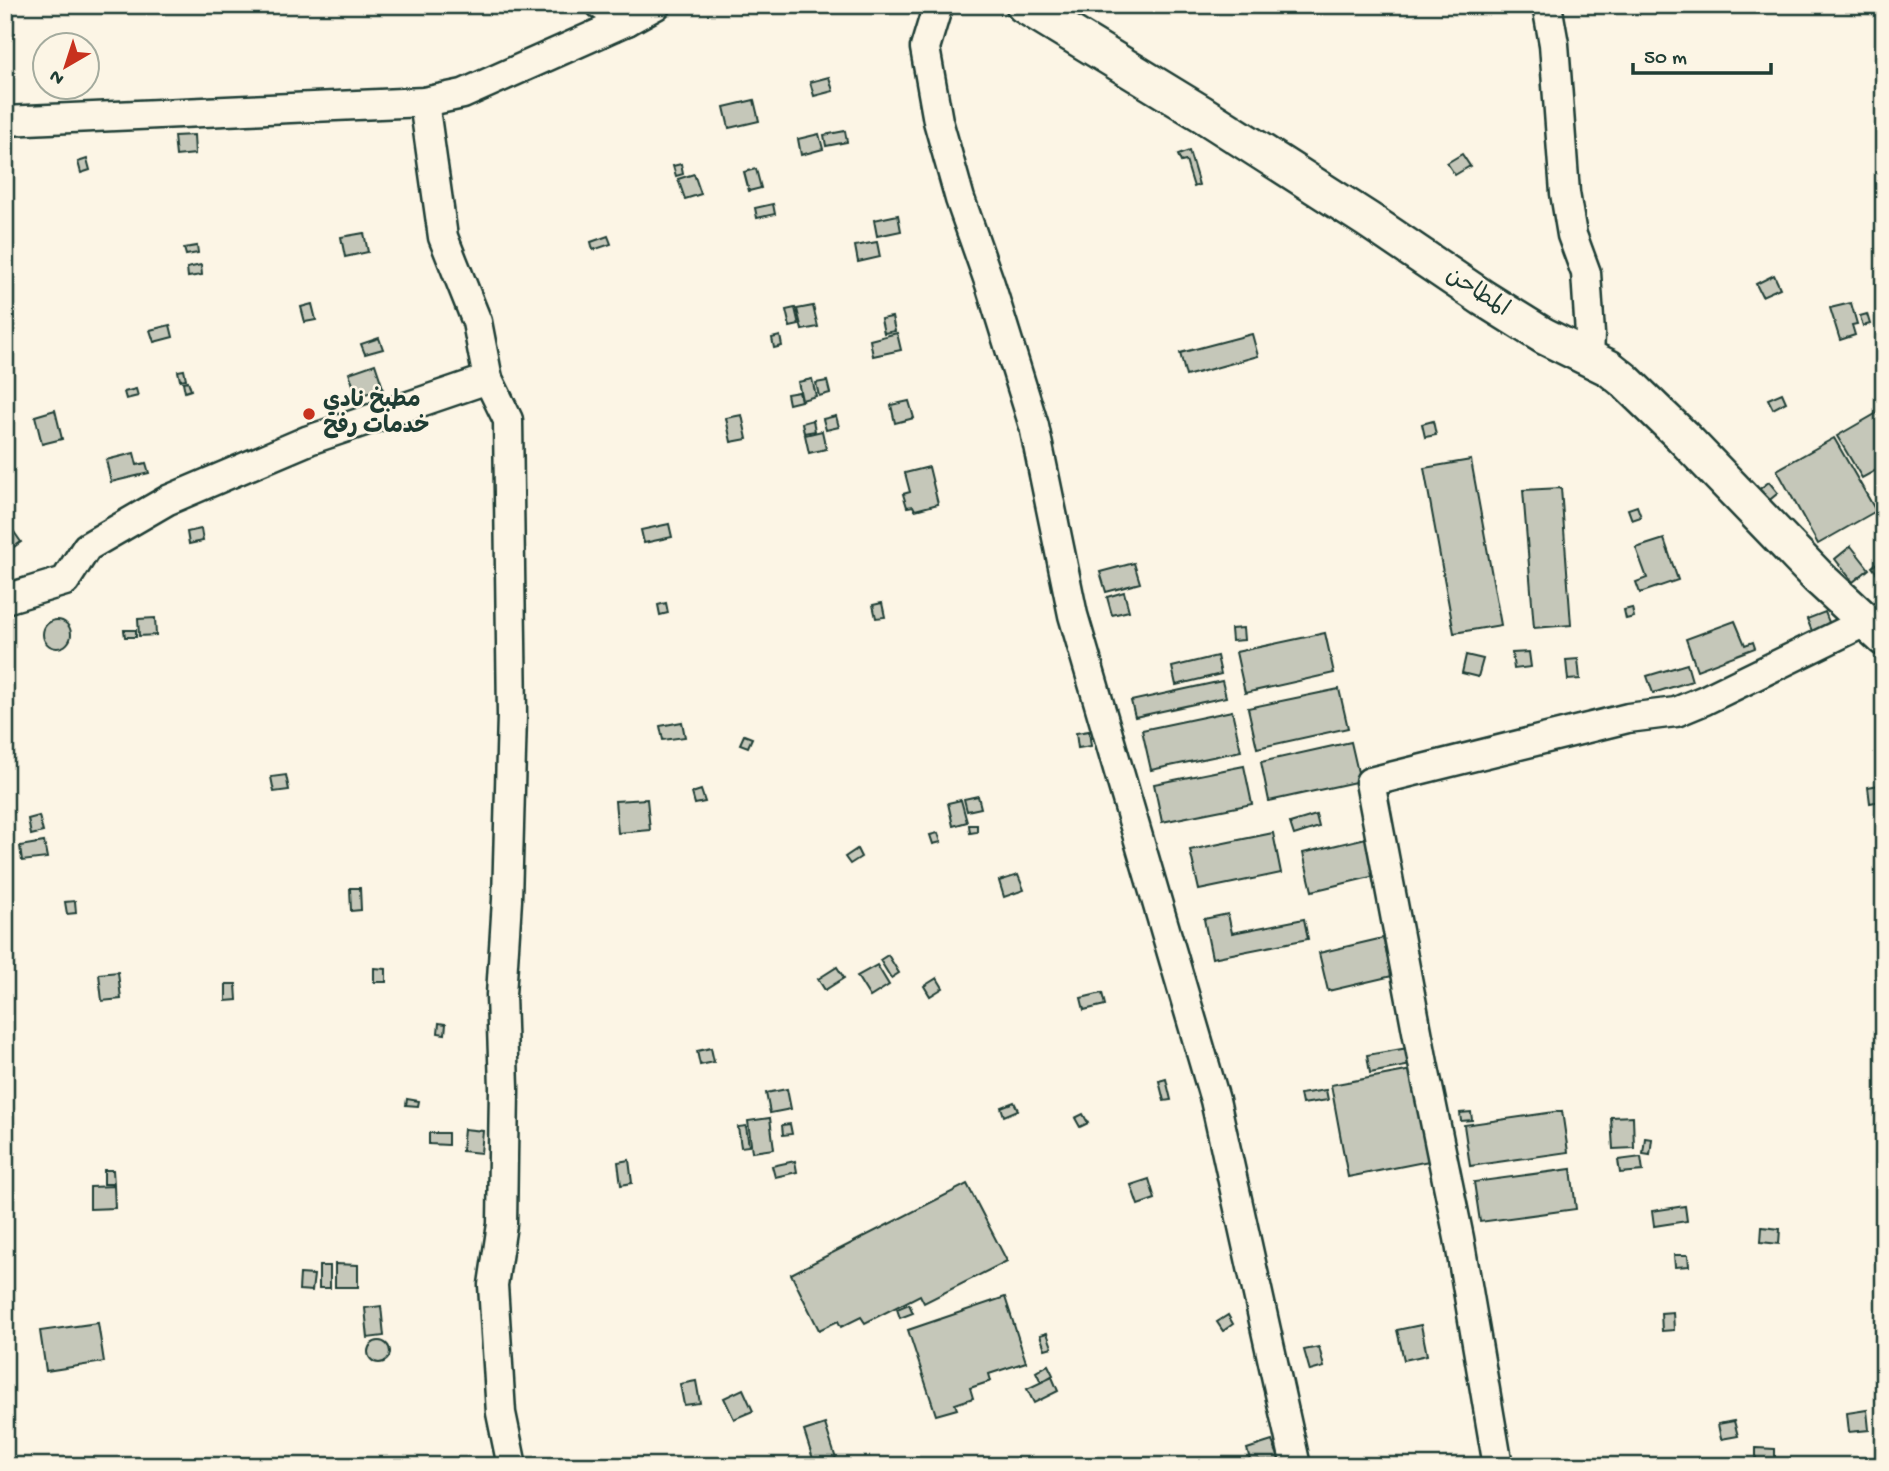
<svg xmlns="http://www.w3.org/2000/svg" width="1889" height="1471" font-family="'Gochi Hand','Playpen Sans Arabic',sans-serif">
  <rect width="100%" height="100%" fill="#fcf5e5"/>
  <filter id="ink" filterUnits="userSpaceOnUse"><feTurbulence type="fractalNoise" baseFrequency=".0143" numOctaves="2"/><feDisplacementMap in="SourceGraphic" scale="14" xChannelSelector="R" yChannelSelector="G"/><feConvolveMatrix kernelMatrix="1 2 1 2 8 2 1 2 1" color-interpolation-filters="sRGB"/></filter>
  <g filter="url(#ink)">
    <!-- building -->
    <g fill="#c5c7b9" stroke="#1f3d34" stroke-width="2">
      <polygon points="829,77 833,91 814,96 810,82"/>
      <polygon points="754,100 759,121 729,128 724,107"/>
      <polygon points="845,131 847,142 826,146 824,135"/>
      <polygon points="819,134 823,149 801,155 798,139"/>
      <polygon points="194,135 195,154 176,156 174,136"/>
      <polygon points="1189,151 1199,185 1194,187 1186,161 1181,162 1178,155"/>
      <polygon points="1462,154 1470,166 1455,175 1447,163"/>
      <polygon points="87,159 90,170 81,173 78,162"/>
      <polygon points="681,164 683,174 676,176 673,166"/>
      <polygon points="756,169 761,188 749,191 744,172"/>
      <polygon points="694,174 701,194 685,199 678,179"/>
      <polygon points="773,204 775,214 757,218 755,208"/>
      <polygon points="898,215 901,231 877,236 874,220"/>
      <polygon points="364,233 368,252 345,257 341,237"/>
      <polygon points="608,236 611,244 593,250 591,242"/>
      <polygon points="877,242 880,257 858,262 855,246"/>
      <polygon points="197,246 198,253 186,255 184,248"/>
      <polygon points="201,265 202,275 188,277 187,268"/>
      <polygon points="1774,275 1780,288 1762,296 1756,284"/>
      <polygon points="1851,303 1857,324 1852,325 1855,335 1840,340 1830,308"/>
      <polygon points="312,304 316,320 305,322 301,307"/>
      <polygon points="813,306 818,327 802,330 797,309"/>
      <polygon points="795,308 799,325 790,327 786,310"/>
      <polygon points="1867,314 1870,324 1863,326 1860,316"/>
      <polygon points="892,317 895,331 884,333 881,319"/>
      <polygon points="170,325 173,337 154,342 150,330"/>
      <polygon points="897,333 901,350 873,356 870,340"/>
      <polygon points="1252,334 1258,356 1186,376 1180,353"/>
      <polygon points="780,336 782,346 774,348 772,338"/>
      <polygon points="379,338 383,349 365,354 361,344"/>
      <polygon points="375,364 383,388 357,397 349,373"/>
      <polygon points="184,370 186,379 180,380 178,371"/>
      <polygon points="812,379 816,396 802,400 798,382"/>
      <polygon points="188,381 191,390 185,392 183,382"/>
      <polygon points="827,381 830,393 819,396 816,383"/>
      <polygon points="136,389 138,396 126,399 124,392"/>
      <polygon points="799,392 801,401 789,404 787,394"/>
      <polygon points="1782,393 1786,402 1773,409 1768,399"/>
      <polygon points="909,401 914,418 895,423 891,405"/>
      <polygon points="1884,409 1884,466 1862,478 1837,436"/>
      <polygon points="55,410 62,439 42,444 35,416"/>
      <polygon points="742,415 747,439 731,442 726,418"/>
      <polygon points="836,416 839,427 826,430 823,419"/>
      <polygon points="813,420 815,431 804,433 802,423"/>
      <polygon points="1433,421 1436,435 1425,437 1422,424"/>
      <polygon points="822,431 826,449 809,453 805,435"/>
      <polygon points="1834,438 1876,511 1818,544 1777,470"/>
      <polygon points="134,453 137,465 146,463 149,473 111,482 106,460"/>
      <polygon points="1471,460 1501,625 1454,633 1424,468"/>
      <polygon points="929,467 938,504 915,510 913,506 907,507 903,494 910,492 905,473"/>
      <polygon points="1769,482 1778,493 1766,503 1757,491"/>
      <polygon points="1561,488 1571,625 1534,628 1523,490"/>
      <polygon points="1637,506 1641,517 1632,520 1628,509"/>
      <polygon points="5,519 21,542 5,553"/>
      <polygon points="669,524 672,537 644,543 641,530"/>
      <polygon points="201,529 203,541 189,544 187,532"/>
      <polygon points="1664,539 1678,580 1640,593 1636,582 1647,578 1636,548"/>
      <polygon points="1851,546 1869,569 1853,582 1835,559"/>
      <polygon points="1884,557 1884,582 1872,567"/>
      <polygon points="1134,563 1140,583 1106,592 1100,572"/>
      <polygon points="1124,592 1129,611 1112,615 1107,597"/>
      <polygon points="666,603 668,613 660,615 658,605"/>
      <polygon points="882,603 885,617 876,618 873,605"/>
      <polygon points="1632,608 1634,617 1626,619 1624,610"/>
      <polygon points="1825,612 1832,630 1814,636 1807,619"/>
      <polygon points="155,618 156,635 139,636 138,619"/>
      <circle cx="57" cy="634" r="14"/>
      <polygon points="1735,621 1745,645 1753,642 1755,648 1697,670 1686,639"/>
      <polygon points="1243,628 1244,640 1232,641 1231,629"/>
      <polygon points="124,630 136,630 136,637 125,637"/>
      <polygon points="1325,633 1334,673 1245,693 1236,652"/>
      <polygon points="1529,652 1531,667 1514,669 1512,653"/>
      <polygon points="1466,655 1483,659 1478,677 1462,673"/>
      <polygon points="1217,656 1221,674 1176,685 1172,667"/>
      <polygon points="1578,659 1580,679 1568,680 1566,660"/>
      <polygon points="1687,664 1692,681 1653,693 1647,676"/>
      <polygon points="1222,681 1226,697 1135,717 1131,701"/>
      <polygon points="1339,689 1348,728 1257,748 1248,708"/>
      <polygon points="1232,711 1241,751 1151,770 1142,730"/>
      <polygon points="682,722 685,737 663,740 660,726"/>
      <polygon points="1089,731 1091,746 1078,748 1076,733"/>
      <polygon points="744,735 752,738 748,747 740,744"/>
      <polygon points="1351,742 1360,781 1269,801 1261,762"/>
      <polygon points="1244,766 1252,804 1162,822 1154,784"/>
      <polygon points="286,775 289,790 274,792 271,777"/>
      <polygon points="1879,785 1881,801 1870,803 1868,787"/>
      <polygon points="701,790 705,802 695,804 692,793"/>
      <polygon points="978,796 981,808 967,811 964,799"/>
      <polygon points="647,799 650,830 618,833 615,801"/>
      <polygon points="961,800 967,822 953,826 948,803"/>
      <polygon points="1316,815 1319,827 1294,835 1290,823"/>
      <polygon points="39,816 43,832 31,835 28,819"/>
      <polygon points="969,825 977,825 977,832 970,833"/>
      <polygon points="938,833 941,842 933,844 930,835"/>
      <polygon points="1273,833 1281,873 1199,890 1190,850"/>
      <polygon points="1366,838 1375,876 1312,891 1303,853"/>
      <polygon points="44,842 47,858 22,861 20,846"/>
      <polygon points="857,849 861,857 850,864 845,857"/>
      <polygon points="1018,875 1024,890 1004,897 999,881"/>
      <polygon points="350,888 360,888 361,910 351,911"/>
      <polygon points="75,901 76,913 67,914 65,902"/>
      <polygon points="1228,914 1232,933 1304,919 1308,939 1212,958 1204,919"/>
      <polygon points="1383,938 1392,976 1328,991 1319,953"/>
      <polygon points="888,955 899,973 891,978 880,960"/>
      <polygon points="877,965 889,985 870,997 857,976"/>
      <polygon points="837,967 844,978 825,990 818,979"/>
      <polygon points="374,968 386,969 386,982 374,982"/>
      <polygon points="118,972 121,999 102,1001 99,974"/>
      <polygon points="937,978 943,988 930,996 924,986"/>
      <polygon points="226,984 236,984 237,1000 226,1001"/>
      <polygon points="1102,993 1105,1005 1084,1010 1081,998"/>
      <polygon points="439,1023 446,1024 445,1034 438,1033"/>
      <polygon points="711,1048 714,1062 700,1065 697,1051"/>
      <polygon points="1408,1048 1411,1065 1370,1073 1367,1055"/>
      <polygon points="1412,1070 1429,1161 1348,1177 1331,1085"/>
      <polygon points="1166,1079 1171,1100 1164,1101 1159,1081"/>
      <polygon points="787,1089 791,1109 770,1113 766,1093"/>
      <polygon points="1326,1090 1328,1100 1302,1104 1300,1094"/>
      <polygon points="407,1099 419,1101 418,1106 406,1105"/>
      <polygon points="1014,1102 1018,1110 1004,1116 1001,1107"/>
      <polygon points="1562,1111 1568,1152 1470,1166 1464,1125"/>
      <polygon points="1471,1112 1472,1120 1461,1121 1460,1113"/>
      <polygon points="1083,1114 1088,1123 1080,1127 1075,1118"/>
      <polygon points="1633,1116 1634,1148 1613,1149 1611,1117"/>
      <polygon points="770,1118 774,1149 752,1152 748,1121"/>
      <polygon points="790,1124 792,1134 783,1135 782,1125"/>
      <polygon points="746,1126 749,1146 741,1147 738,1127"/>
      <polygon points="464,1129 483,1131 481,1153 462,1151"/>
      <polygon points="429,1133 448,1133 448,1145 429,1144"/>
      <polygon points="1645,1138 1652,1139 1650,1155 1643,1154"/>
      <polygon points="1641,1157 1643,1171 1620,1173 1618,1160"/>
      <polygon points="629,1160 632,1183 621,1185 618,1162"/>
      <polygon points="795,1161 797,1172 775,1177 772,1166"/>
      <polygon points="1571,1169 1576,1209 1480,1222 1474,1182"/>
      <polygon points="104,1170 113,1170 114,1184 104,1184"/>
      <polygon points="1149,1179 1155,1199 1138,1205 1131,1185"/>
      <polygon points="967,1184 1007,1261 924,1303 920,1295 865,1323 861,1317 841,1327 838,1321 819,1330 791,1274"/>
      <polygon points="114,1186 115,1208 90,1209 90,1187"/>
      <polygon points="1685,1206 1687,1221 1654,1226 1652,1211"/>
      <polygon points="1762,1227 1780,1229 1779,1244 1761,1242"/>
      <polygon points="1674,1255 1688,1255 1689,1266 1675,1267"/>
      <polygon points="335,1264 358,1265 358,1287 335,1287"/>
      <rect x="319" y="1266" width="11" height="22"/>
      <polygon points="300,1274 314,1275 312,1291 299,1290"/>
      <polygon points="1005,1297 1026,1362 989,1374 991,1381 970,1388 973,1398 955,1404 957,1409 936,1415 908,1330"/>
      <polygon points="909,1304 913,1313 900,1318 897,1309"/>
      <polygon points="381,1306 384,1336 368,1338 365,1308"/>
      <polygon points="1673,1312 1674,1330 1662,1331 1661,1313"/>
      <polygon points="1228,1315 1233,1324 1223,1331 1217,1322"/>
      <polygon points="98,1323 104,1362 46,1371 40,1331"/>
      <polygon points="1421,1325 1427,1355 1404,1360 1397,1330"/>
      <polygon points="1047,1333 1052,1347 1045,1349 1040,1335"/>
      <circle cx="379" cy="1352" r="11"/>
      <polygon points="1319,1347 1324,1367 1310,1371 1304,1350"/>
      <polygon points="1048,1365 1053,1375 1041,1382 1036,1372"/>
      <polygon points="1052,1377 1058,1391 1034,1403 1027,1389"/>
      <polygon points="696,1381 700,1403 684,1405 680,1384"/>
      <polygon points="743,1389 753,1411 734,1419 724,1398"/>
      <polygon points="1867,1410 1869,1430 1849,1432 1847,1413"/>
      <polygon points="1734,1421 1738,1436 1721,1439 1718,1424"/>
      <polygon points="825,1424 836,1459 815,1465 804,1431"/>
      <polygon points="1272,1441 1280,1461 1267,1466 1261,1466 1259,1460 1251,1463 1247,1449"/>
      <polygon points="1756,1448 1775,1449 1775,1466 1756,1466"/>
    </g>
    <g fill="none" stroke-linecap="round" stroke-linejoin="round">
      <defs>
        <g id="minor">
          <polyline points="601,5 627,21"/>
          <polyline points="938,5 925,48 938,121 960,199 990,284 1034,426 1073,615 1215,1100 1296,1466"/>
          <polyline points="1547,5 1554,44 1565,193 1572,235 1586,273 1590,334 1589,357"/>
          <polyline points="424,102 443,237 477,322 488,379 508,420 512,715 507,900 501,995 504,1088 502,1224 493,1285 501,1413 512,1466"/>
          <polyline points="5,121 424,102 463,94 627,21 656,5"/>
          <polyline points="5,599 65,581 87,547 168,500 309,440 488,379"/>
          <polyline points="1498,1466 1459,1238 1423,1063 1370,782 1628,718 1676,712 1705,700 1865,622"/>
        </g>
        <polyline id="major" points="1024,5 1201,113 1368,220 1483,298 1544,336 1609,368 1624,380 1682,436 1819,578 1884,638"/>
      </defs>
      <!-- minor casing -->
      <use href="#minor" stroke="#1f3d34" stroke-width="33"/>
      <!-- major casing -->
      <use href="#major" stroke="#1f3d34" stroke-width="40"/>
      <!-- minor -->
      <use href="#minor" stroke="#fcf5e5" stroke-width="28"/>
      <!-- major -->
      <use href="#major" stroke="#fcf5e5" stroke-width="35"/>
    </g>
  </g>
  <!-- markers -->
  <circle fill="#c8321e" stroke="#fcf5e5" stroke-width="2.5" cx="309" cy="414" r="7"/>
  <g text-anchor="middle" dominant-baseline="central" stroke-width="5" stroke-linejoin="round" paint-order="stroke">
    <!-- street labels -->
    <g font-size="23" fill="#1f3d34" stroke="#fcf5e5">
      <text transform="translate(1477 293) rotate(33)">المطاحن</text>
    </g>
    <!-- poi labels -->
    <g font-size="23" font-weight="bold" fill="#1f3d34" stroke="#fcf5e5" text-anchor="start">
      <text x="323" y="401">مطبخ نادي<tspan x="323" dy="26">خدمات رفح</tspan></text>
    </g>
  </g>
  <!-- margin -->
  <rect width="1889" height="1471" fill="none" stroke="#fcf5e5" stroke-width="28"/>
  <rect x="14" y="14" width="1861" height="1443" fill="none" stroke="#1f3d34" stroke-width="2.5" filter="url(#ink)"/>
  <!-- north arrow -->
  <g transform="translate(66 66) rotate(219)"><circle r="33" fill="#fcf5e5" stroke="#a4ab9e" stroke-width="2"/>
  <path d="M0-5L12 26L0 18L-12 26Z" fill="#c8321e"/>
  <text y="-10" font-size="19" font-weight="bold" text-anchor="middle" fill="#1f3d34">N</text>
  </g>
  <!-- scale -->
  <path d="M1633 63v10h138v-10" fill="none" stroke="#1f3d34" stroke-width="3.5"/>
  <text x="1644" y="63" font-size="21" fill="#1f3d34" stroke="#fcf5e5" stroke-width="5" paint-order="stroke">50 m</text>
</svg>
